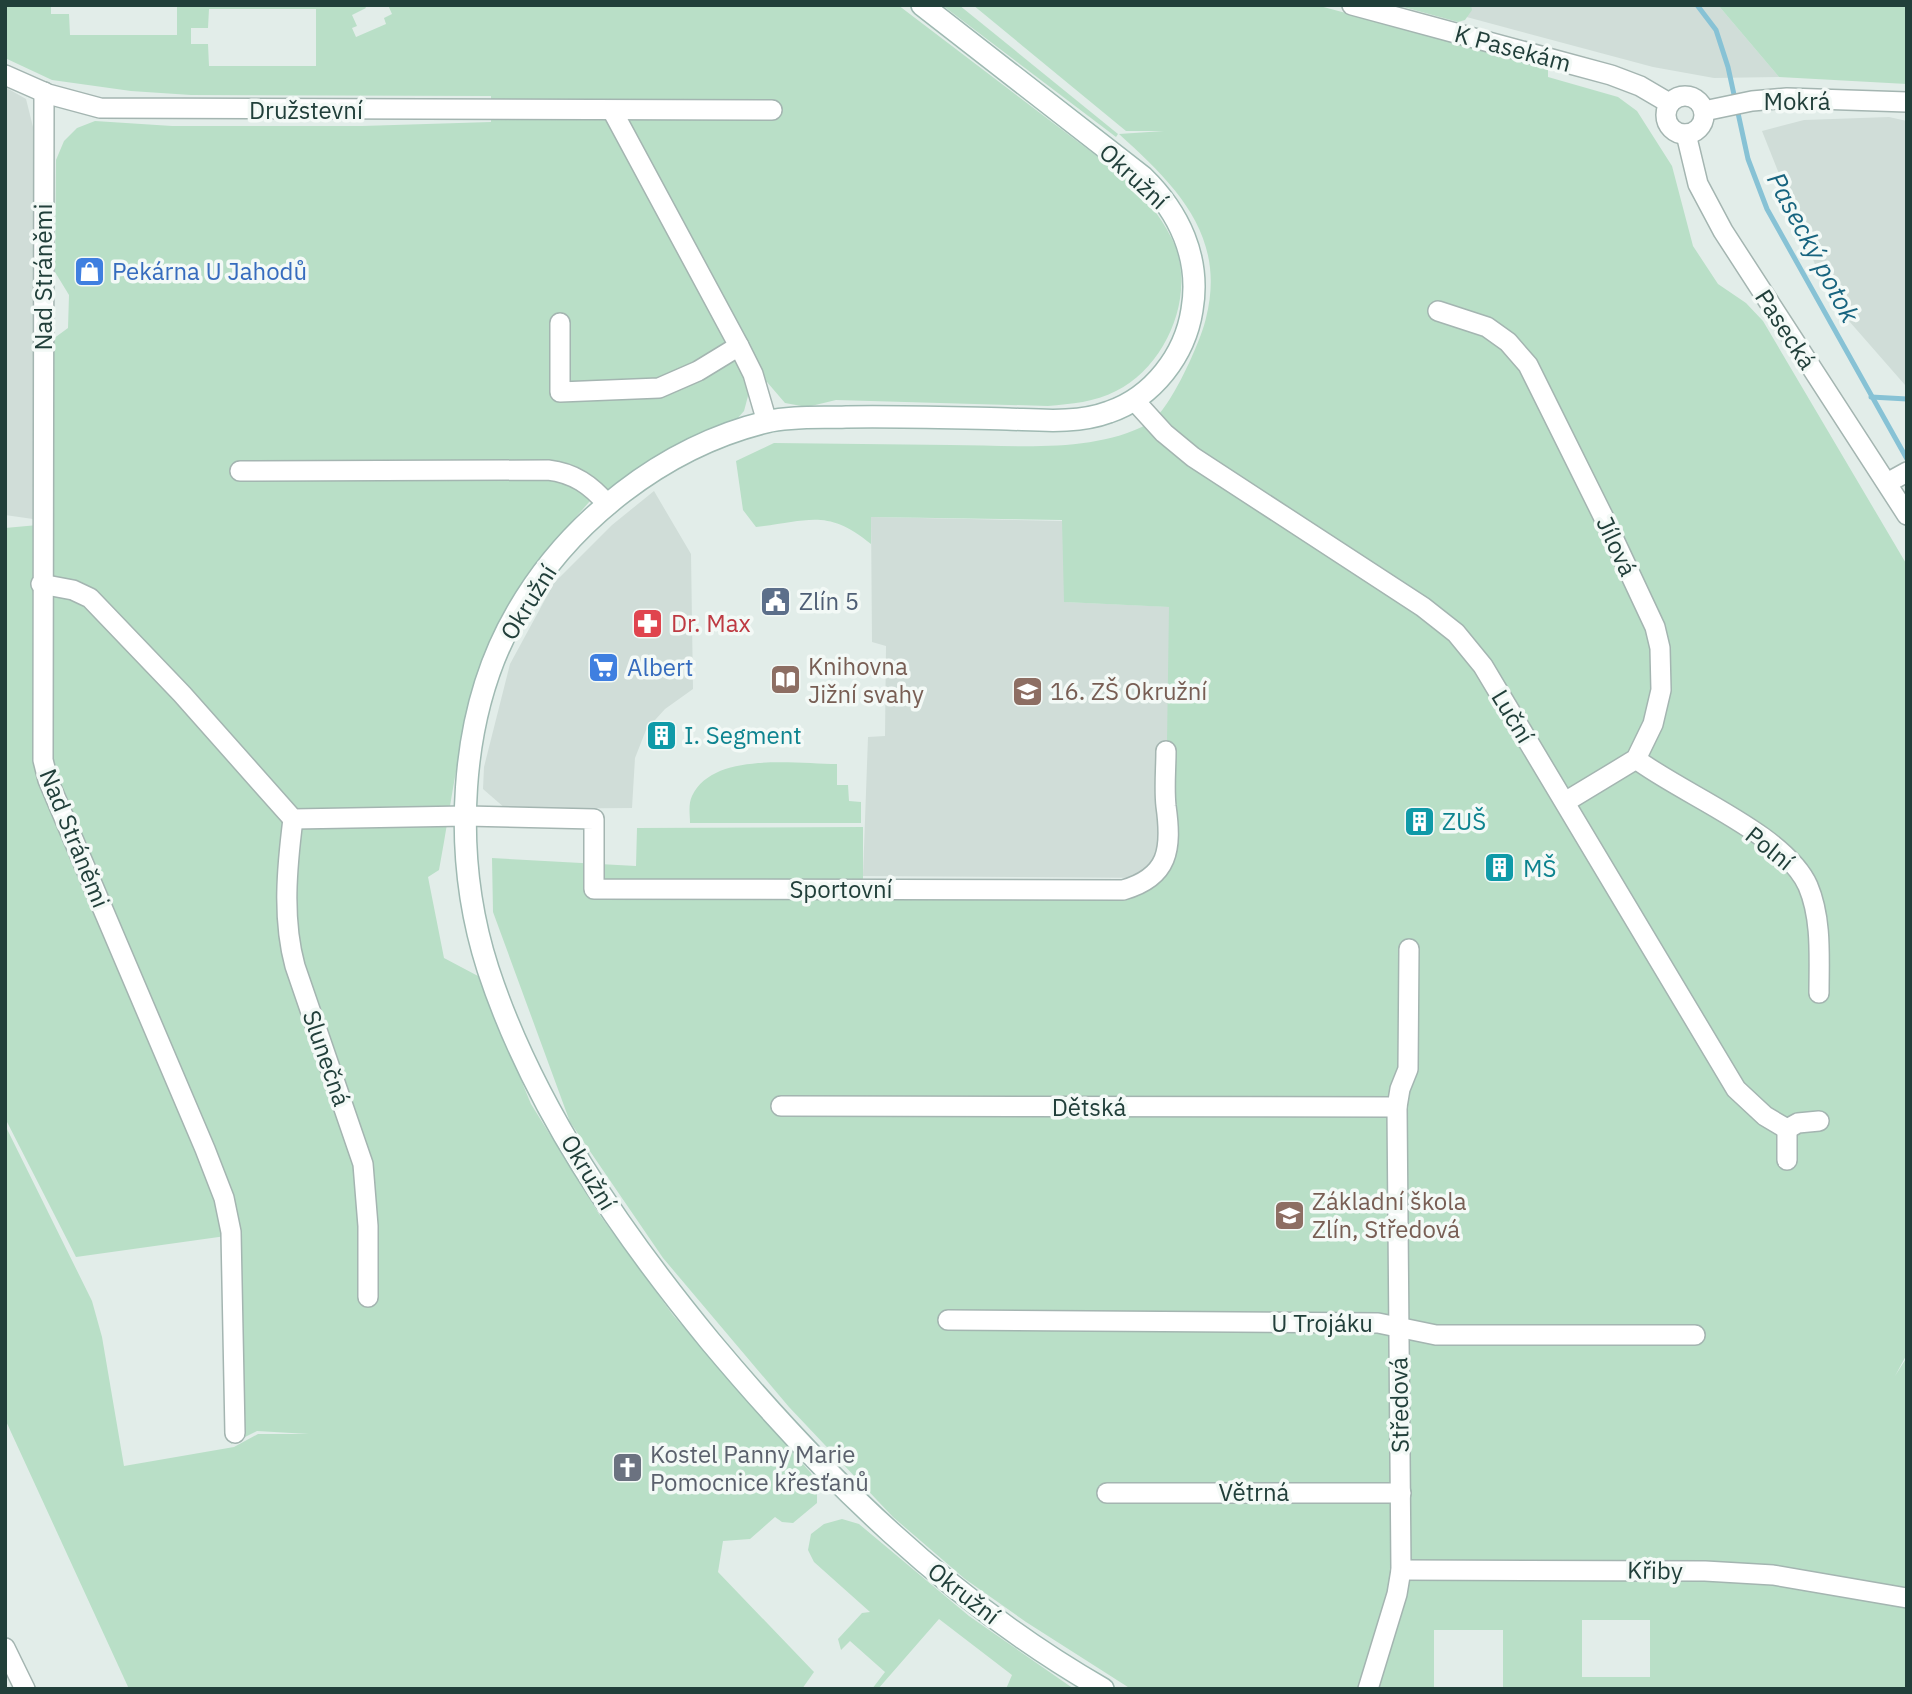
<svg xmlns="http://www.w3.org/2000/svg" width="1912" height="1694" font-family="'IBM Plex Sans',sans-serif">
  <rect width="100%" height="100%" fill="#e2ede9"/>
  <!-- built -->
  <g fill="#d0ddd8">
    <polygon points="1422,5 1718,5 1779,77 1714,78 1653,67"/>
    <polygon points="5,87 26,99 33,127 33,519 5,515"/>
    <polygon points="1889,117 1907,121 1905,385 1828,297 1762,131 1804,120"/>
    <polygon points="654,491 691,554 693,689 665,709 646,730 635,758 632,808 506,809 483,789 484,767 510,664 554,583 612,525"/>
    <polygon points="871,517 1063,521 1065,602 1172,607 1166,878 863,876 868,737 885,736 886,646 872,642"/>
  </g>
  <!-- green -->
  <g fill="#b9dfc7" fill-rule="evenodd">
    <path d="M5 5H51V14H69L70 35H177V5H364L366 8 352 15 357 26 352 28 356 37 386 24 384 18 392 14 388 5H898L1123 176C1143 196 1160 214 1172 239 1198 292 1167 366 1116 391 1095 402 1071 404 1048 406L836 400 807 407 785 403 767 382 748 396 744 411 737 419 672 448 608 489 601 488C574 521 543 550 519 587 465 671 457 774 439 870L428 877 444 958 478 976 531 1104 599 1214 673 1315 811 1473 817 1488V1503L793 1523 782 1522 775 1517 750 1539 723 1541 718 1572 814 1672 802 1689H129L5 1419V1125L92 1301 102 1337 124 1466 234 1447 258 1434H309L257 1431 231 1444 226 1236 76 1257 5 1118V528L49 524 53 339 68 328 69 295 55 272 56 160 64 141 77 128 95 121 172 126H362L491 122V96L191 95 131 91 52 80 5 58ZM209 9H316V66H209L208 44H191V28H208Z"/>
    <polygon points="942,5 959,5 1118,134 1116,137"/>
    <path d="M973 5H1316L1544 66 1548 67V77L1618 97 1637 111 1672 166 1693 246 1718 284 1746 303 1763 321 1907 565V1354L1895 1376 1907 1357V1689H1131L1026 1622 965 1579 893 1517 789 1407 663 1258 570 1122 493 912 492 858 636 866 637 828 863 827V879H1164L1170 867 1166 808 1169 607 1064 602 1062 520 871 517V544C827 508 809 521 756 527L743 510 736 461 774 443C833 444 891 444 950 445 1013 445 1091 454 1148 424 1169 413 1201 341 1206 318 1227 235 1175 185 1119 134L1164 131H1126ZM1582 1620H1650V1677H1582ZM1434 1630H1503V1687H1434Z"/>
    <polygon points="1396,5 1471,5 1472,10 1465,20 1458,22"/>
    <polygon points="1718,5 1907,5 1907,84 1779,77"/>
    <path d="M837 764V785H848L849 801 861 802V823H690C690 815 688 804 692 796 713 751 795 764 837 764Z"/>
    <polygon points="842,1519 859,1524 969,1616 1074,1689 1006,1689 1012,1675 939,1619 878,1689 872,1689 885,1672 850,1641 841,1650 838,1639 862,1613 870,1612 814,1562 808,1550 811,1534 824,1524"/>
  </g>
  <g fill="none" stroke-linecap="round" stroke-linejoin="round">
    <!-- stream -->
    <g stroke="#87c2d5" stroke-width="5">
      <polyline points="1697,5 1716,30 1728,67 1748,159 1767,209 1907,459"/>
      <polyline points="1871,397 1907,399"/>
    </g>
    <defs>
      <g id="street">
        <polyline points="1352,5 1611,75 1640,86 1669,103"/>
        <polyline points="5,75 48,94 100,108 772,110"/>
        <polyline points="44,92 43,760 48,780 205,1149 224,1198 231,1232 235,1433"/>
        <circle cx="1685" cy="115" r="19"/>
        <polyline points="1704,111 1752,101 1787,98 1907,102"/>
        <polyline points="613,112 739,346 753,374 767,422"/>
        <polyline points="1686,134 1698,184 1723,231 1907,515"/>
        <polyline points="1438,311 1487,327 1508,342 1528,365 1603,516 1655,627 1660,648 1661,690 1653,724 1636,759 1565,802"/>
        <polyline points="560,323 560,392 659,388 698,371 739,346"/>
        <polyline points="1134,400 1164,433 1193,457 1423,607 1456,633 1483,666 1736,1089 1765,1116 1787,1129"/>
        <path d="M240 471 548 470C574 473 591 485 608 505"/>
        <polyline points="1887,483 1907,472"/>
        <path d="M41 584 73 590 90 598 182 694 293 819 466 816 594 819V889L1123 890C1169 877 1172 849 1166 806 1164 788 1166 769 1166 751"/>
        <path d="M1636 759C1682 794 1785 834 1808 886 1822 919 1819 958 1819 993"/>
        <path d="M293 819C287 867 282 919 295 966L363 1164 368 1226V1297"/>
        <polyline points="781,1106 1397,1107"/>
        <polyline points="1787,1129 1798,1123 1819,1121"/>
        <polyline points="1787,1129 1787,1160"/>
        <polyline points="948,1320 1378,1323 1436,1335 1695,1335"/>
        <polyline points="1107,1493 1401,1493"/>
        <polyline points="1401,1570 1705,1571 1773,1575 1907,1598"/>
        <polyline points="5,1648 25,1689"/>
        <polyline points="1368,1689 1397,1594 1401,1570 1397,1107 1400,1089 1408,1069 1409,949"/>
      </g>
      <path id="secondary" d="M922 5 1143 177C1179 212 1201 258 1192 310 1185 355 1153 397 1109 412 1077 424 1040 420 1007 419 953 418 900 416 846 417 820 418 792 416 766 422 664 447 569 521 517 612 457 715 452 857 488 969 533 1106 619 1230 710 1341 823 1476 949 1601 1103 1689"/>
    </defs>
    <!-- street casing -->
    <use href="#street" stroke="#a4b5b1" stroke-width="22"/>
    <!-- secondary casing -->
    <use href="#secondary" stroke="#9fb9b2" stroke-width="24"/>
    <!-- street -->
    <use href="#street" stroke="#fff" stroke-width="19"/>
    <!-- secondary -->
    <use href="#secondary" stroke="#fff" stroke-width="21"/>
  </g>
  <!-- icons -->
  <defs>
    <symbol id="shop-square" viewBox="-11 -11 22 22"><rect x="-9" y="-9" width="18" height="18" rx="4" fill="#3f7fe0" stroke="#f3f9f6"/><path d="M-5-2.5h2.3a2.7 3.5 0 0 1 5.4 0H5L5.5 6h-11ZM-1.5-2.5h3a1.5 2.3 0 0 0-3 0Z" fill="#fff"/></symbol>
    <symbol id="civic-square" viewBox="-11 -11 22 22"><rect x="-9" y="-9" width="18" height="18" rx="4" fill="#5c6f8a" stroke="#f3f9f6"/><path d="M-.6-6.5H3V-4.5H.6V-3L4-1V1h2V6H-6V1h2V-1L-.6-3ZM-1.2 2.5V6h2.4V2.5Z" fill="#fff"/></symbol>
    <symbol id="pharmacy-square" viewBox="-11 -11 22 22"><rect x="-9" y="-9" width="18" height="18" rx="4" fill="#e0444e" stroke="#f3f9f6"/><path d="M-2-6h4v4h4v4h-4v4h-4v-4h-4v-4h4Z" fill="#fff"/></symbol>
    <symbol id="supermarket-square" viewBox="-11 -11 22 22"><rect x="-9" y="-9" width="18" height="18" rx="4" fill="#3f7fe0" stroke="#f3f9f6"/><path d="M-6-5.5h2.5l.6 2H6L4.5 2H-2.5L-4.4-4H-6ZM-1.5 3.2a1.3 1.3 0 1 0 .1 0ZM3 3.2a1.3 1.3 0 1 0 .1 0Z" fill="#fff"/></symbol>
    <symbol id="library-square" viewBox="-11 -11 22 22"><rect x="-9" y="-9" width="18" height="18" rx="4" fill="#8d6e63" stroke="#f3f9f6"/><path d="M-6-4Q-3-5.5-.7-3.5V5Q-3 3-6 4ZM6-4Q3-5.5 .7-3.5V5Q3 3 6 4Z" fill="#fff"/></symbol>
    <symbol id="school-square" viewBox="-11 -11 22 22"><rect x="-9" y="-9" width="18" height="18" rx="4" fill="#8d6e63" stroke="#f3f9f6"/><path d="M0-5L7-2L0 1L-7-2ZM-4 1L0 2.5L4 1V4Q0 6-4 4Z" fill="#fff"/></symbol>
    <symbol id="building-square" viewBox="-11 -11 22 22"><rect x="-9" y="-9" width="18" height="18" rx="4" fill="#0f9aa8" stroke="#f3f9f6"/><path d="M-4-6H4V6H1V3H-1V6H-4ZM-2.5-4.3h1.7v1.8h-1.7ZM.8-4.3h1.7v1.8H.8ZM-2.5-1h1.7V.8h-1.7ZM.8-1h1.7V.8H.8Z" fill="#fff"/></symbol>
    <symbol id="church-square" viewBox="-11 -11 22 22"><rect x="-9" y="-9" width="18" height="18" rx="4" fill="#6b7280" stroke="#f3f9f6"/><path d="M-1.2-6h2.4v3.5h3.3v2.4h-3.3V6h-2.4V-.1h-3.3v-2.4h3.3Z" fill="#fff"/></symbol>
  </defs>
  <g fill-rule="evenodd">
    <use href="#shop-square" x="72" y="254" width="35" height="35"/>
    <use href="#civic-square" x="758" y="584" width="35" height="35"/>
    <use href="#pharmacy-square" x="630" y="606" width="35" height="35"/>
    <use href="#supermarket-square" x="586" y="650" width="35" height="35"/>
    <use href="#library-square" x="768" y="662" width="35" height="35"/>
    <use href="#school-square" x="1010" y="674" width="35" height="35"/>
    <use href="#building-square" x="644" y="718" width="35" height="35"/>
    <use href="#building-square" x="1402" y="804" width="35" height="35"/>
    <use href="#building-square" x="1482" y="850" width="35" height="35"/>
    <use href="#school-square" x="1272" y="1198" width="35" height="35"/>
    <use href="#church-square" x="610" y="1450" width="35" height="35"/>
  </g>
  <g text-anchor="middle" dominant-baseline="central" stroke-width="7" stroke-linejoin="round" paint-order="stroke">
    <!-- street labels -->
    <g font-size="24" fill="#213f3a" stroke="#f3f9f6">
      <text transform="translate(1513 48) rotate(15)">K Pasekám</text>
      <text x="1797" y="101">Mokrá</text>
      <text x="306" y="110">Družstevní</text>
      <text transform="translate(1134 176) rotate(43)">Okružní</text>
      <text transform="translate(43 277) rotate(-90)">Nad Stráněmi</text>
      <text transform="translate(1786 329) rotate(57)">Pasecká</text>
      <text transform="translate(1617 546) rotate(65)">Jílová</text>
      <text transform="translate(528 602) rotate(-58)">Okružní</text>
      <text transform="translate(1513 716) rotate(59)">Luční</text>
      <text transform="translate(75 838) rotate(68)">Nad Stráněmi</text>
      <text transform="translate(1770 848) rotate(39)">Polní</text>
      <text x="841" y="889">Sportovní</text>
      <text transform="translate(327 1058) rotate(71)">Slunečná</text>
      <text x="1089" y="1107">Dětská</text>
      <text transform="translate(589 1172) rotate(59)">Okružní</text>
      <text x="1322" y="1323">U Trojáku</text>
      <text transform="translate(1399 1405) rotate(-91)">Středová</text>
      <text x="1254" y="1492">Větrná</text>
      <text transform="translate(1655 1570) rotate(1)">Křiby</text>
      <text transform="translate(964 1593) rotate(38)">Okružní</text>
    </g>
    <!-- shop labels -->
    <g font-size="24" fill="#366cbe" stroke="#f3f9f6" text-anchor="start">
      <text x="112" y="271">Pekárna U Jahodů</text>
      <text x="627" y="667">Albert</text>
    </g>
    <!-- service labels -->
    <g font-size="24" fill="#4e5e75" stroke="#f3f9f6" text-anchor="start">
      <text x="799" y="601">Zlín 5</text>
    </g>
    <!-- health labels -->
    <g font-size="24" fill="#be3a42" stroke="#f3f9f6" text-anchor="start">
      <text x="671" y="623">Dr. Max</text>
    </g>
    <!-- education labels -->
    <g font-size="24" fill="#785e54" stroke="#f3f9f6" text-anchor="start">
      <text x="808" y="666">Knihovna<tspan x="808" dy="28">Jižní svahy</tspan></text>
      <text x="1050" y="691">16. ZŠ Okružní</text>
      <text x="1312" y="1201">Základní škola<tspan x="1312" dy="28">Zlín, Středová</tspan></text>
    </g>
    <!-- culture labels -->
    <g font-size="24" fill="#0d838f" stroke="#f3f9f6" text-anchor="start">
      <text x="684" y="735">I. Segment</text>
      <text x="1442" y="821">ZUŠ</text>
      <text x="1523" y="868">MŠ</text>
    </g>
    <!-- worship labels -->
    <g font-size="24" fill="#5b616d" stroke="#f3f9f6" text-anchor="start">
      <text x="650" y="1454">Kostel Panny Marie<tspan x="650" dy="28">Pomocnice křesťanů</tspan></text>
    </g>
    <!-- water labels -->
    <g font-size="26" font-style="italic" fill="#17647f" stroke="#f3f9f6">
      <text transform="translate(1814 247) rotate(62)">Pasecký potok</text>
    </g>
  </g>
  <!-- border -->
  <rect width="1912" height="1694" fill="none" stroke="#213f3a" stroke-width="14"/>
</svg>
